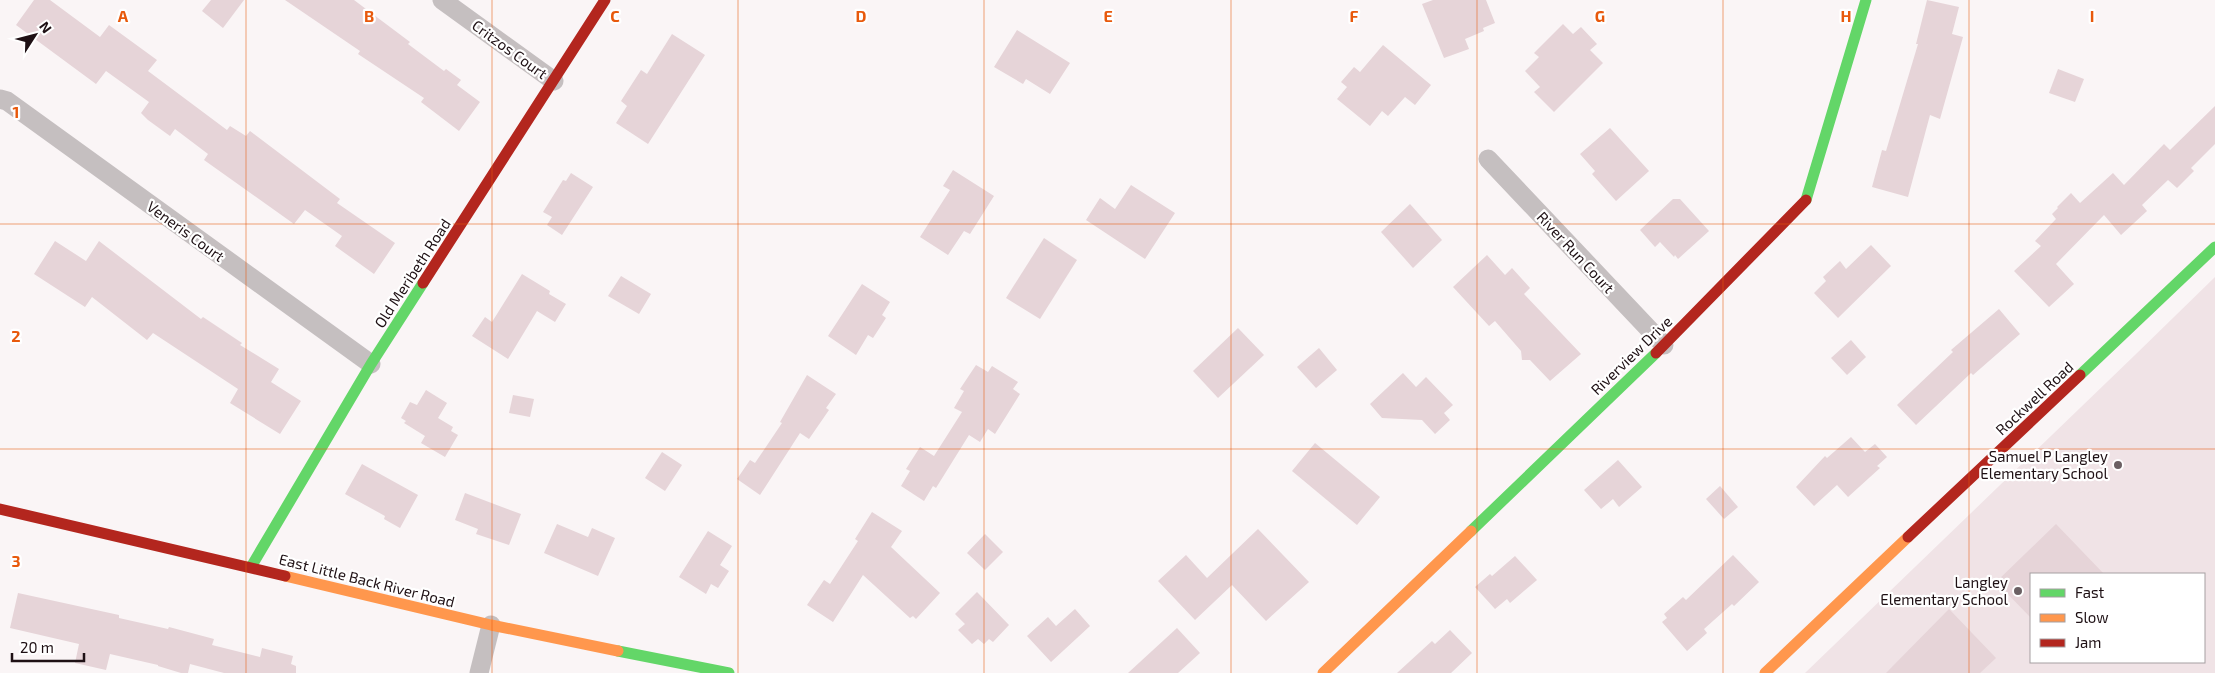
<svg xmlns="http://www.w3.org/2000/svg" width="2215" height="673" font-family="'Exo 2',sans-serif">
  <rect width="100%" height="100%" fill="#faf5f6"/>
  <!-- built -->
  <path fill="#f0e3e6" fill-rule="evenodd" d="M2215 277V673H1805L2135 355ZM2031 574H2204V662H2031Z"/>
  <!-- building -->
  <g fill="#e6d4d8">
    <polygon points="34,0 50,0 100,37 109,25 157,60 148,71 227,130 230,126 246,136 250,131 340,199 337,203 395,243 374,274 335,246 342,236 305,210 294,224 204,160 208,154 175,129 170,136 148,120 141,113 149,102 106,71 96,84 16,25"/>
    <polygon points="211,0 244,0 223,28 202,11"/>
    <polygon points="285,0 354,0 410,42 408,44 444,71 446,69 461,80 457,85 480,102 459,131 421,102 424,98 358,54 360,51"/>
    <polygon points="1433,0 1486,0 1495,23 1483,28 1484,31 1465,39 1469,49 1444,58 1422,4"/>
    <polygon points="1927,0 1959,7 1952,34 1963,37 1940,119 1930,115 1908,197 1872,187 1882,150 1886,151 1918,44 1916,44"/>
    <polygon points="1563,24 1573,34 1581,27 1597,44 1590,50 1603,63 1554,112 1534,92 1540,87 1525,71 1539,57 1534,53"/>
    <polygon points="1017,30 1070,63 1050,94 1026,79 1023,84 994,67"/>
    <polygon points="672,34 705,55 648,144 616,123 627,106 621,101 641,70 647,74"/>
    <polygon points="1383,45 1431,85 1415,105 1405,97 1388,116 1382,111 1370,126 1337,99 1347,87 1341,82 1354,67 1360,72"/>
    <polygon points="2058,69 2084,79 2075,102 2049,93"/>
    <polygon points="2215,106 2215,144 2191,168 2194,171 2177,188 2168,180 2142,205 2147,211 2121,235 2104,215 2056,264 2074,284 2049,307 2014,271 2041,246 2035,241 2056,219 2052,214 2058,208 2057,207 2071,193 2080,203 2113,173 2124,185 2164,144 2170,150"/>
    <polygon points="1610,128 1649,171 1616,201 1592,174 1595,171 1580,154"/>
    <polygon points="953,170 994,196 970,234 964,231 948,255 920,237 950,190 943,186"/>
    <polygon points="571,173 593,187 562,235 547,225 552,217 543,212 563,180 566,181"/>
    <polygon points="1131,185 1175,213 1145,259 1086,220 1100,198 1115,209"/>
    <polygon points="1673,199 1680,199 1709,231 1678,259 1675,255 1674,257 1660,242 1655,247 1640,230"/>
    <polygon points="1410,204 1442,240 1413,268 1381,232"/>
    <polygon points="1044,238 1077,260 1040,319 1006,298"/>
    <polygon points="55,241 86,261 99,241 201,319 203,317 242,343 240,345 279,369 271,382 301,401 280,434 230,403 238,389 153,333 147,340 92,297 85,307 34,274"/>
    <polygon points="1871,245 1891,266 1838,318 1814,293 1826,281 1823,277 1840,261 1846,269"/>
    <polygon points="1487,255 1505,275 1512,268 1530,288 1524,294 1581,354 1550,381 1530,360 1522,360 1521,351 1495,321 1489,326 1453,287"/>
    <polygon points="522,274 550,291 549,294 566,304 555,322 537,311 508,359 472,336 485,317 492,322"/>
    <polygon points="621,276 651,294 639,314 608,296"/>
    <polygon points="862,284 890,302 882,315 886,318 873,338 868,335 856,355 828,336"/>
    <polygon points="1999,309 2020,334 1973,375 1971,373 1916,425 1897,405 1953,352 1951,350"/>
    <polygon points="1238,328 1264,355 1218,398 1193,371"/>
    <polygon points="1851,340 1866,357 1847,375 1831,358"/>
    <polygon points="1319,348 1337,370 1316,388 1297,367"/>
    <polygon points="976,365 988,372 992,366 1018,382 1013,389 1020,394 995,434 988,429 980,442 969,435 936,488 933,486 924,501 901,486 910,471 906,469 920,447 934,456 962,412 954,408 964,391 960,389"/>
    <polygon points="1403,373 1416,387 1426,377 1453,405 1444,413 1450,420 1435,434 1422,420 1382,418 1370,404"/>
    <polygon points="807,375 836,394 826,408 829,410 809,439 800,433 760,495 737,479 750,460 755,463 782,423 780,422"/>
    <polygon points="426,390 447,403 438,418 453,427 451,431 458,435 445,457 421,443 425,436 404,423 406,421 401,418 410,402 417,405"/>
    <polygon points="513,395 534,399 530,417 509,413"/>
    <polygon points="1851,437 1865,452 1875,444 1887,457 1877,466 1880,468 1848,497 1837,485 1814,506 1796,487 1825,456 1827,458"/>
    <polygon points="1315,443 1380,497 1357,525 1292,471"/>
    <polygon points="662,452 682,465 665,491 645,478"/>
    <polygon points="1618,460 1642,487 1619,507 1613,499 1601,509 1584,490"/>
    <polygon points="362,464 418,495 400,528 384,519 385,516 345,494"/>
    <polygon points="1720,486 1738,507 1724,519 1706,499"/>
    <polygon points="465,493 521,514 509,545 476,534 478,529 455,520"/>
    <polygon points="872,512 902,531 891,547 940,593 916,619 913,616 910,618 863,575 833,622 807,605 824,580 830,584 858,541 855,539"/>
    <polygon points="557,524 588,537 592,528 615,538 598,576 544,553"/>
    <polygon points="2056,524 2104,574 2031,574 2031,618 1996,582"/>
    <polygon points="1258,529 1309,582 1266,621 1232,585 1195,620 1158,581 1186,555 1207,578"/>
    <polygon points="708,531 732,546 720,565 729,571 718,588 711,584 706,594 679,577"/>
    <polygon points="985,534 1003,552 985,570 967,553"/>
    <polygon points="1733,555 1759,582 1734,606 1732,604 1704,629 1707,633 1687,651 1662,622 1667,618 1664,614 1683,597 1686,600"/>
    <polygon points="1515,556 1537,580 1510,603 1507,599 1495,609 1475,587 1490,574 1492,576"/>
    <polygon points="977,592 1009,625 993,642 989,639 984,644 978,639 972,644 958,630 965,624 955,614"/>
    <polygon points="18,593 119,615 119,618 168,629 169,627 214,639 212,645 260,657 262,648 293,656 291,664 296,666 296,673 224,673 190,664 188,673 181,673 158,666 158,665 110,654 106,670 75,663 79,644 10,628"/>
    <polygon points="1075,609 1090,626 1051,662 1027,636 1048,617 1056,626"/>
    <polygon points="1949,609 1996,658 1980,673 1886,673"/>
    <polygon points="1177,628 1200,653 1178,673 1128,673"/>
    <polygon points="1450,630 1472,653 1451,673 1397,673 1432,641 1435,644"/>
  </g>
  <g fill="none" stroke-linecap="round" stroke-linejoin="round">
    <!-- street -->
    <g stroke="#c5bfc0" stroke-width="19">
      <polyline points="442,0 554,81"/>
      <polyline points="0,99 7,101 371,364"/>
      <polyline points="1488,159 1664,345"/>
      <polyline points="479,673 491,625"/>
    </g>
    <!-- fast -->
    <g stroke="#63d668" stroke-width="11">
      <polyline points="1806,200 1866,0"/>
      <polyline points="2080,375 2215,247"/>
      <polyline points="1471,531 1656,353"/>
      <polyline points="251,567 371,364 423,283"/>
      <polyline points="618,651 729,673"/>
    </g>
    <!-- slow -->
    <g stroke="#ff974d" stroke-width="11">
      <polyline points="285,576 491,625 618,651"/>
      <polyline points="1323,673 1471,531"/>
      <polyline points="1765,673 1908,537"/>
    </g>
    <!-- jam -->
    <g stroke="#b3261e" stroke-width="11">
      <polyline points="423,283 605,0"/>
      <polyline points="1656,353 1806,200"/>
      <polyline points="0,509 285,576"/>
      <polyline points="1908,537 2080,375"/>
    </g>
  </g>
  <!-- grid -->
  <path fill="none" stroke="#e8590c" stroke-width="1" stroke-opacity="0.55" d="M246 0V673M492 0V673M738 0V673M984 0V673M1231 0V673M1477 0V673M1723 0V673M1969 0V673M0 224H2215M0 449H2215"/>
  <!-- markers -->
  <g fill="#6b6063" stroke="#fff" stroke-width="2">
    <circle cx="2118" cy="465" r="5"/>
    <circle cx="2018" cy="591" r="5"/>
  </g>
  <g text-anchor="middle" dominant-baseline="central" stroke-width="4.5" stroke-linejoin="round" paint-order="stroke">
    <!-- street labels -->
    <g font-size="15" fill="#1e1014" stroke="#fff">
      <text transform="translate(510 49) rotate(36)">Critzos Court</text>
      <text transform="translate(186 231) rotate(36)">Veneris Court</text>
      <text transform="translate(1576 252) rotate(47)">River Run Court</text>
      <text transform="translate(412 273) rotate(-57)">Old Meribeth Road</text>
      <text transform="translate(1631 355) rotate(-44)">Riverview Drive</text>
      <text transform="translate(2034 398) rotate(-43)">Rockwell Road</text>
      <text transform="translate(367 580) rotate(14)">East Little Back River Road</text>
    </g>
    <!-- poi labels -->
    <g font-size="15" fill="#1e1014" stroke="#fff" text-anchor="end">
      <text x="2108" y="456">Samuel P Langley<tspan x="2108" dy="17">Elementary School</tspan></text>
      <text x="2008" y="582">Langley<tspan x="2008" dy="17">Elementary School</tspan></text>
    </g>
  </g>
  <g font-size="16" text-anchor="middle" font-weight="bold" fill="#e8590c" stroke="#fff" stroke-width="4.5" stroke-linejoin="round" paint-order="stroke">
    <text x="123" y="22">A</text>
    <text x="369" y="22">B</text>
    <text x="615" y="22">C</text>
    <text x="861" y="22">D</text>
    <text x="1108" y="22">E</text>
    <text x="1354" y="22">F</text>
    <text x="1600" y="22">G</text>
    <text x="1846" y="22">H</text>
    <text x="2092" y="22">I</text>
    <text x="16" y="118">1</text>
    <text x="16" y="342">2</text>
    <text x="16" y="567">3</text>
  </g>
  <!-- legend -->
  <rect x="2030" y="573" width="175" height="90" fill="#ffffff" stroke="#a59fa1"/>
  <rect x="2040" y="589" width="25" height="8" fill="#63d668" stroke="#a59fa1"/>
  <text x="2075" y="598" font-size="15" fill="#1e1014">Fast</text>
  <rect x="2040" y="614" width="25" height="8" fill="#ff974d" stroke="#a59fa1"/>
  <text x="2075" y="623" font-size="15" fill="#1e1014">Slow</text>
  <rect x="2040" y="639" width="25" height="8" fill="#b3261e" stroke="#a59fa1"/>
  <text x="2075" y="648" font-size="15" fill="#1e1014">Jam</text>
  <!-- north arrow -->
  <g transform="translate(35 35) rotate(54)" stroke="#ffffff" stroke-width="4" paint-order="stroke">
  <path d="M0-4L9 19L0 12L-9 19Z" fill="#1e1014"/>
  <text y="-8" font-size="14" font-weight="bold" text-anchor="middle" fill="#1e1014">N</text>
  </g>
  <!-- scale -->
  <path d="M12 653v8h72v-8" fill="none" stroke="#1e1014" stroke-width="2.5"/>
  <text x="20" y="653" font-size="15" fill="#1e1014" stroke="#ffffff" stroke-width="4" paint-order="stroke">20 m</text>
</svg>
